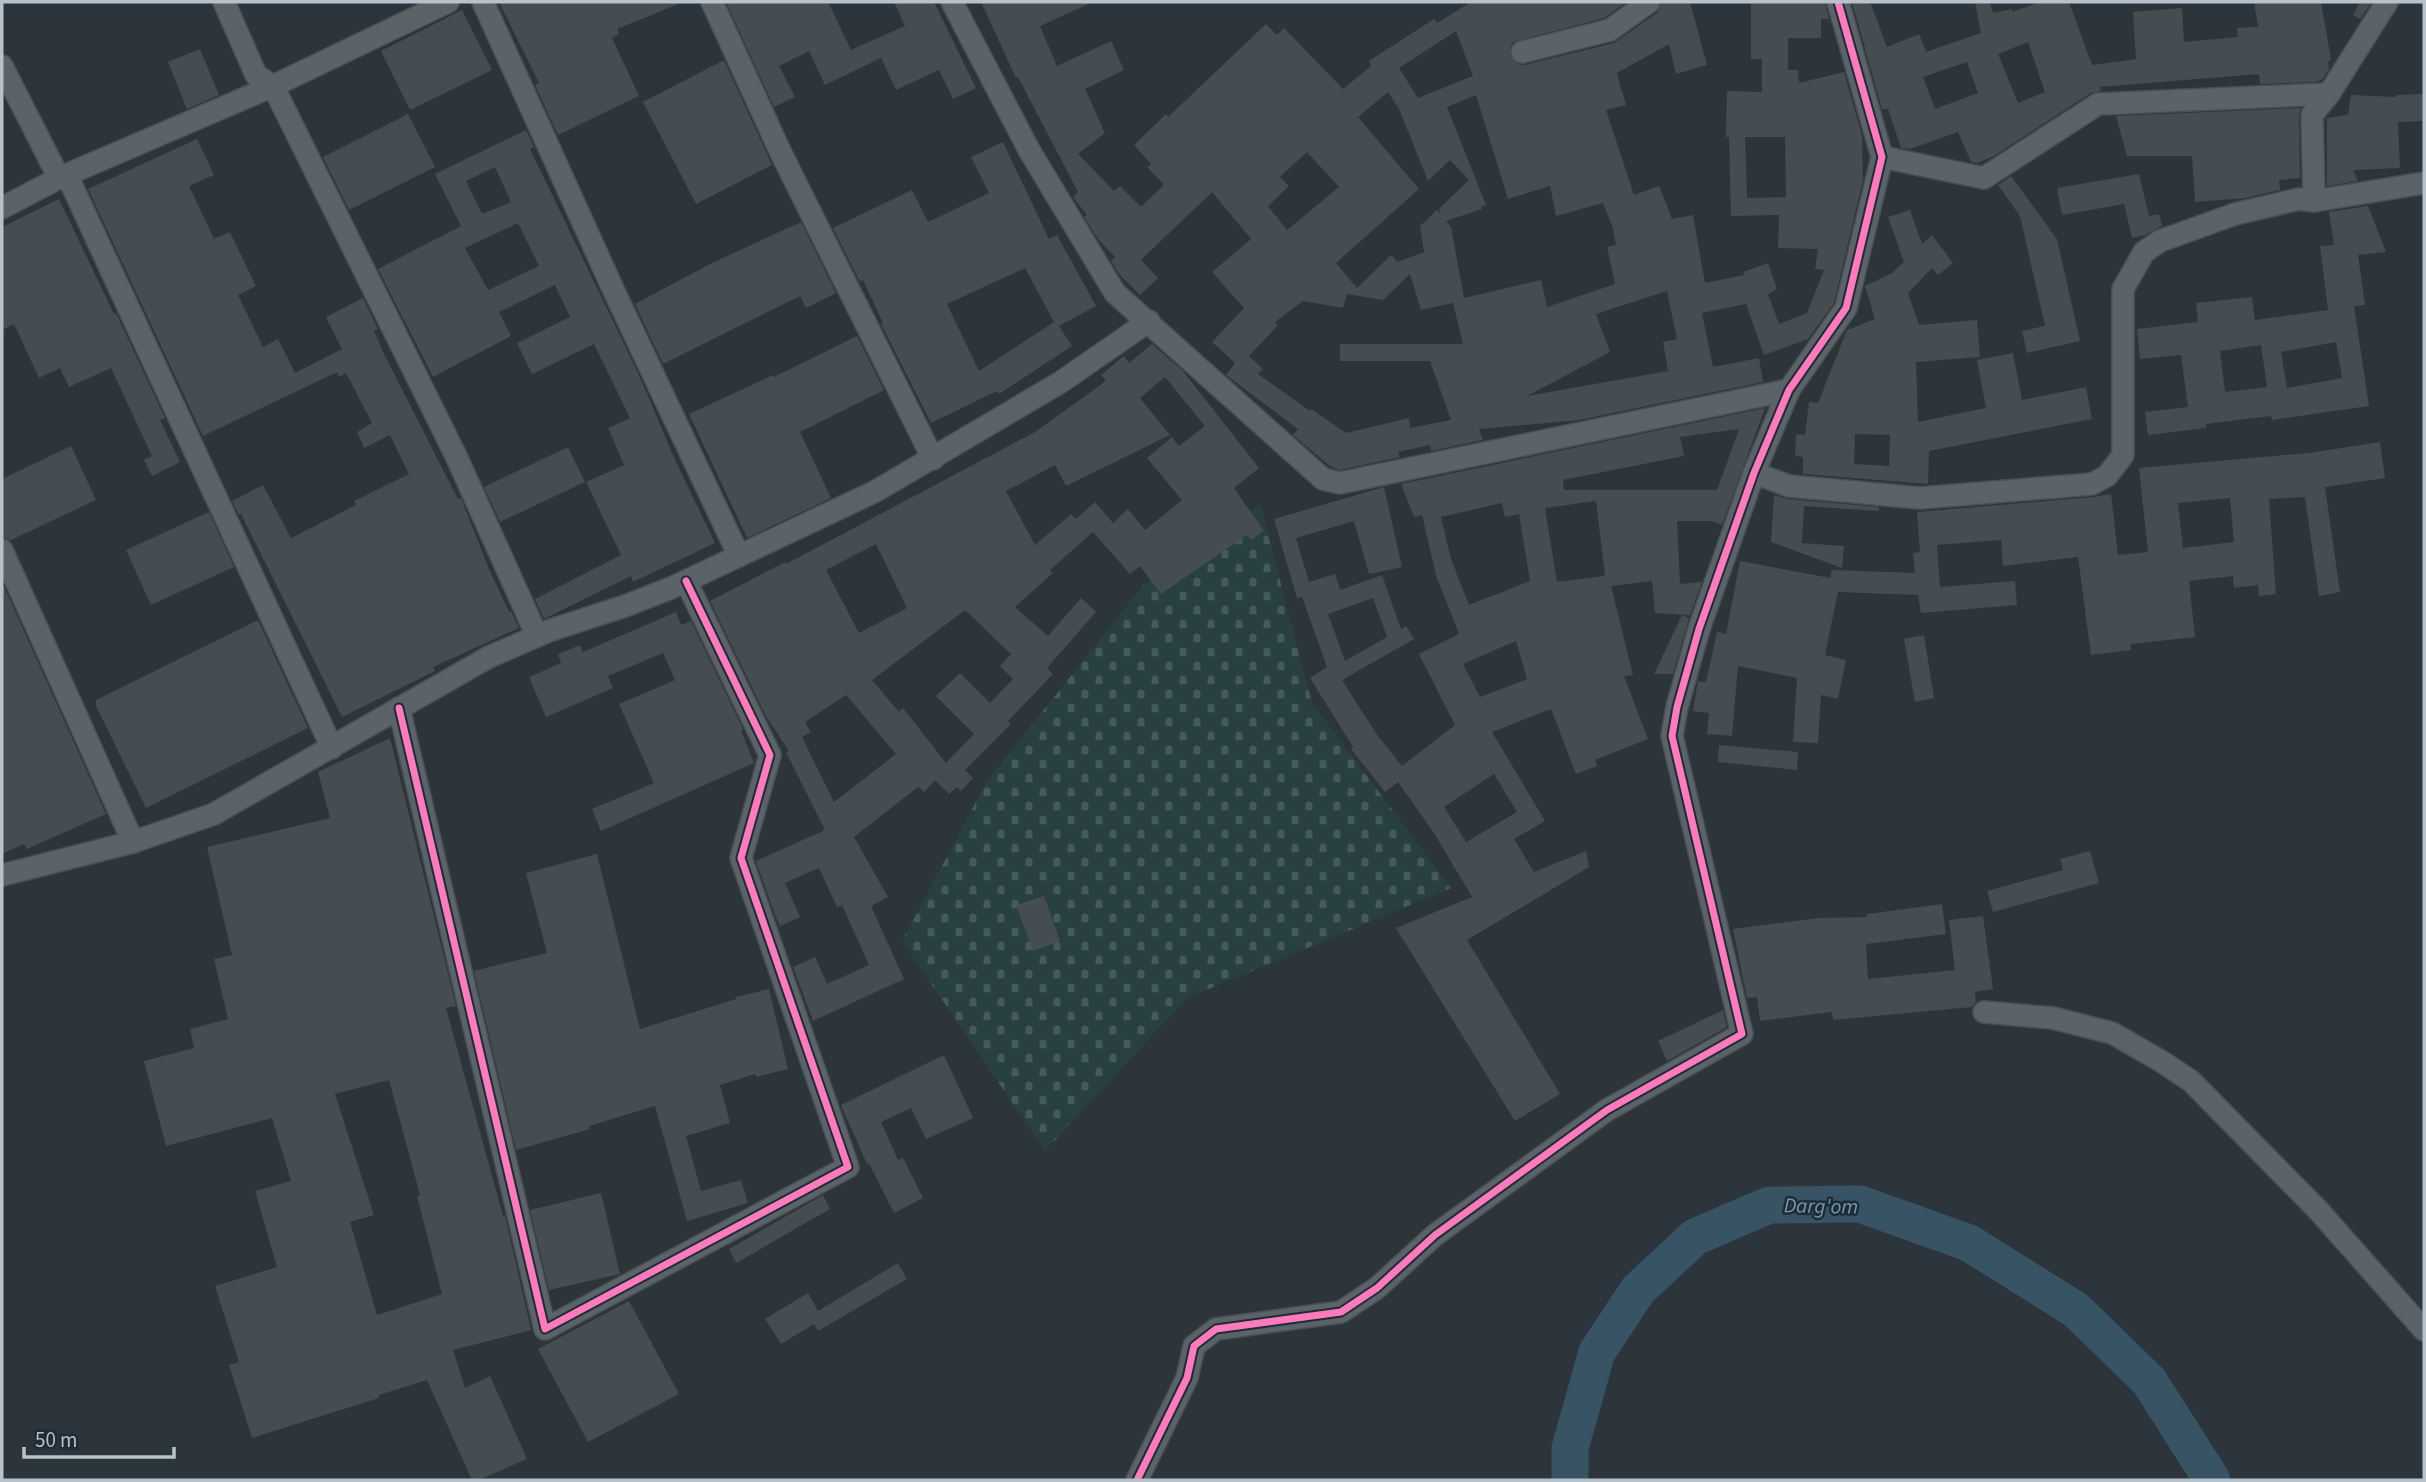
<svg xmlns="http://www.w3.org/2000/svg" width="2426" height="1482" font-family="'Source Sans 3',sans-serif">
  <defs>
    <pattern id="cemetery-stones" width="16" height="16" patternUnits="userSpaceOnUse" patternTransform="scale(1.75)"><rect width="16" height="16" fill="#28403f"/><path d="M2 7V4a2 2 0 0 1 4 0v3zM10 15v-3a2 2 0 0 1 4 0v3z" fill="#455a59"/></pattern>
  </defs>
  <rect width="100%" height="100%" fill="#2b353b"/>
  <!-- cemetery -->
  <polygon fill="url(#cemetery-stones)" points="1260,504 1312,703 1451,888 1187,998 1045,1151 902,941 987,781 1145,583"/>
  <g fill="none" stroke-linecap="round" stroke-linejoin="round">
    <!-- river -->
    <polyline stroke="#375364" stroke-width="37" points="1570,1480 1570,1448 1597,1352 1638,1290 1695,1237 1769,1205 1860,1204 1969,1243 2076,1310 2149,1381 2212,1480"/>
  </g>
  <!-- building -->
  <g fill="#454d52" fill-rule="evenodd">
    <polygon points="499,2 683,2 617,29 619,34 612,38 639,96 558,135 535,85 539,83"/>
    <polygon points="726,2 828,2 851,50 905,26 894,2 934,2 976,88 953,99 939,70 896,90 881,58 825,85 809,51 779,66 795,97 774,107"/>
    <path d="M981 2H1093L1040 26 1057 66 1111 41 1124 70 1085 89 1105 133 1078 154 1114 191 1120 186 1141 207 1164 185 1147 167 1151 164 1134 145 1166 114 1168 117 1266 24 1277 35 1284 28 1343 89 1371 66 1369 61 1434 19 1437 23 1471 2H1627L1604 18 1513 42 1510 48V56L1518 64 1524 65 1614 43 1657 13 1662 2H1690L1707 65 1676 74 1669 44 1617 73 1621 89 1620 90H1622L1626 105 1606 110 1634 195 1659 186 1672 219 1693 215 1705 283 1744 275 1743 272 1768 263 1777 289 1768 294 1779 324 1807 313 1824 270 1815 269 1818 249 1778 248 1779 215 1731 216 1729 137H1726L1727 91 1762 92V59H1751V2H1825L1829 19H1821V38H1788V70H1798L1799 83 1844 72 1862 136 1863 180 1834 303 1808 339 1764 355 1746 304 1702 313 1713 367 1759 358 1763 382 1579 420 1479 429 1483 440 1431 451 1430 445 1398 452 1400 457 1340 470 1331 467 1293 435 1298 429 1226 375 1235 363 1212 342 1244 308 1212 272 1251 239 1212 192 1141 260 1158 278 1140 295 1119 274 1111 261 1115 257 1098 239 1084 217 1087 215 1073 197 1078 192 1018 77 1016 78ZM1456 31 1473 76 1418 98 1399 68ZM1388 92 1399 109 1428 181 1450 160 1469 180 1439 209 1441 215 1437 210 1420 226 1424 252 1397 262 1391 255 1357 288 1336 263 1419 189 1358 117ZM1476 95 1508 199 1550 186 1556 216 1603 203 1613 228 1616 245 1607 247 1615 284 1547 307 1541 280 1464 298 1451 227 1446 221 1482 209 1481 207 1486 205 1447 107ZM1745 137H1785L1786 197 1747 198ZM1307 152 1339 187 1287 230 1268 206 1289 186 1280 177ZM1410 274 1421 310 1453 303 1463 344H1340V361H1430L1451 420 1410 428 1409 418 1346 433 1311 409 1310 411 1258 374 1263 369 1249 356 1278 325 1275 322 1303 301 1343 308 1347 294 1383 300ZM1667 291 1677 339 1663 342 1668 371 1527 396 1610 352 1596 314Z"/>
    <path d="M1852 2H1870L1887 47 1919 34 1926 52 1981 33 1975 2H1990L1993 13 2012 9V12L2041 2H2069L2092 65 2136 59 2133 12 2182 8 2184 42 2238 37 2237 28 2258 27 2254 2H2321L2331 60 2328 61 2329 69 2322 80 2314 82 2260 84 2259 74 2100 87 2101 91 2091 93 1994 156 1977 163 1971 162 1958 132 1910 149 1901 148 1888 109H1882ZM2028 42 2045 92 2018 103 1998 54ZM1967 62 1978 93 1935 109 1923 77Z"/>
    <polygon points="2360,2 2372,2 2360,19 2353,15"/>
    <polygon points="462,10 492,70 410,110 381,51"/>
    <polygon points="200,49 219,95 187,109 168,62"/>
    <polygon points="724,60 772,165 696,204 643,102"/>
    <polygon points="2424,94 2424,121 2398,122 2400,168 2353,170 2358,181 2327,186 2327,118 2348,115 2351,95 2396,97 2396,95"/>
    <polygon points="2301,108 2299,115 2300,178 2279,180 2280,190 2246,198 2195,202 2192,156 2127,156 2116,116"/>
    <polygon points="408,114 435,167 349,210 323,157"/>
    <path d="M526 130 534 147 530 149 639 375 676 462 715 543 633 582 631 576 544 619 535 599 621 555 586 482 624 465 608 428 630 418 594 344 532 374 517 343 570 317 555 285 499 312 511 336 433 377 378 269 461 226 435 174ZM495 167 511 202 482 214 466 181ZM518 223 539 266 488 290 465 248Z"/>
    <polygon points="197,139 214,175 189,186 214,239 230,232 256,286 238,295 263,347 278,339 295,373 342,349 326,317 363,298 378,329 374,331 384,354 438,460 458,499 461,498 489,569 509,612 511,611 519,628 433,667 435,671 342,717 241,514 239,515 232,501 263,485 291,538 356,505 354,501 409,474 390,435 364,448 357,432 372,423 346,373 339,377 337,372 203,436 88,189"/>
    <path d="M1003 142 1049 239 1057 235 1096 306 1059 326 1072 346 999 394 997 391 931 423 881 324 883 323 863 280 860 282 833 228 912 190 928 222 989 193 971 157ZM1025 268 1054 322 979 371 947 304Z"/>
    <polygon points="2139,174 2149,216 2159,214 2162,226 2145,235 2132,238 2124,204 2062,215 2057,188"/>
    <polygon points="2011,176 2057,239 2080,341 2027,353 2022,331 2045,326 2020,216 1998,185"/>
    <polygon points="59,199 114,314 116,313 165,418 160,420 180,462 152,476 144,460 152,456 111,368 69,387 60,368 39,378 14,324 2,330 2,227"/>
    <path d="M2368 206 2386 252 2358 255 2365 305 2354 306 2369 406 2272 420 2271 416 2206 424V428L2148 435 2145 412 2188 407 2181 355 2140 359 2137 329 2198 322 2196 303 2252 297 2255 320 2328 310 2320 246 2334 245 2329 212ZM2336 342 2342 378 2287 388 2281 352ZM2261 345 2267 387 2225 392 2220 351Z"/>
    <path d="M1910 210 1922 244 1932 235 1953 263 1938 275 1932 268 1908 293 1919 325 1977 320 1980 357 1916 362 1918 422 1986 408 1977 360 2013 353 2022 400 2086 387 2092 419 1929 451 1928 484 1803 474V457L1795 456 1796 434 1805 435 1809 402 1818 403 1847 330 1875 319 1865 286 1892 273 1904 262 1888 217ZM1855 434 1890 435 1889 466 1854 464Z"/>
    <polygon points="801,222 836,293 806,308 800,296 663,364 635,304 710,264"/>
    <polygon points="857,336 884,390 800,432 831,498 747,538 689,414 773,375 774,377"/>
    <path d="M1152 344 1183 371 1259 468 1234 488 1264 531 1251 540 1247 535 1161 594 1140 566 1130 574 1093 532 1050 570 1053 573 1015 607 1048 636 1081 598 1096 612 1047 668 1053 674 1008 721 1011 724 965 770 973 778 961 791 957 787 949 794 935 780 924 792 918 787 854 837 888 897 871 906 904 979 813 1021 793 967 815 957 827 984 869 965 842 905 837 907 819 868 785 883 800 917 780 926 775 915 756 861 825 830 786 752 789 751 766 716 710 601 785 562 786 564 1035 432 1106 381 1101 375 1124 356 1129 363ZM1165 377 1205 426 1179 446 1172 437 1147 458 1182 500 1145 530 1128 509 1113 523 1095 502 1076 519 1071 514 1035 545 1006 491 1055 465 1066 486 1170 435 1140 398ZM876 544 907 608 859 633 826 570ZM965 610 1011 654 1000 666 1013 679 990 703 960 673 936 696 974 734 946 763 903 708 899 712 872 680ZM846 695 896 754 834 802 802 737 811 732 805 722Z"/>
    <path d="M1765 408 1722 525 1712 521H1677L1680 584 1702 582 1690 615 1655 613 1652 581 1611 586 1633 675 1624 676 1648 739 1595 760 1597 766 1576 774 1551 709 1492 732 1545 821 1514 839 1534 872 1586 851 1589 867 1467 940 1560 1094 1515 1121 1396 928 1472 897 1434 833 1398 782 1385 792 1351 749 1353 747 1310 678 1327 667 1302 597 1297 598 1274 519 1384 487 1402 567 1369 574 1354 521 1296 538 1309 582 1335 574 1340 590 1382 575 1401 629 1406 626 1414 639 1342 680 1377 735 1402 766 1455 725 1419 654 1459 634 1436 575 1422 515 1414 517 1401 484ZM1739 429 1717 490H1564L1563 480 1684 456 1680 437ZM1596 501 1605 576 1557 582 1545 508ZM1502 503 1505 517 1519 514 1530 581 1469 605 1451 559 1441 517ZM1373 598 1387 637 1345 661 1328 614ZM1516 641 1527 679 1480 697 1463 664ZM1494 774 1517 812 1466 842 1444 807Z"/>
    <path d="M2380 442 2385 478 2325 487 2340 592 2319 596 2305 497 2269 499 2276 594 2259 596 2258 585 2234 588 2233 576 2189 581 2195 637 2131 644V650L2091 655 2078 557 2003 566 2001 540 1937 545 1940 587 2015 581 2017 605 1921 613 1918 595 1838 592 1825 655 1846 660 1838 699 1821 695 1818 743 1793 742 1797 678 1738 666 1732 736 1707 734 1709 713 1693 711 1698 681 1706 682 1717 632 1726 634 1740 561 1830 578 1832 570 1915 573 1913 553 1920 552 1917 512 2093 497 2111 494 2118 555 2148 552 2139 468 2309 453ZM2230 498 2234 542 2183 548 2178 503Z"/>
    <polygon points="71,446 96,500 11,540 2,537 2,479"/>
    <polygon points="568,447 585,482 500,522 484,487"/>
    <polygon points="1774,495 1788,499 1879,507 1879,511 1804,506 1802,543 1844,546 1842,568 1771,542"/>
    <polygon points="209,512 234,567 151,605 126,550"/>
    <polygon points="2,582 106,814 27,849 24,844 2,854"/>
    <polygon points="676,612 681,625 691,621 743,729 741,730 754,763 601,831 592,809 654,783 619,704 675,680 663,653 608,676 613,688 546,717 529,677 561,663 558,654 580,645 583,652"/>
    <polygon points="1682,615 1689,618 1673,674 1654,674"/>
    <polygon points="258,620 308,728 146,808 96,706 96,700"/>
    <polygon points="1924,635 1934,698 1915,702 1904,639"/>
    <path d="M390 738 456 1006 446 1008 503 1216H505L531 1330 453 1350 465 1388 490 1376 527 1459 479 1480H472L427 1380 379 1395V1398L252 1438 229 1365 239 1362 215 1286 277 1267 255 1191 291 1181 272 1118 166 1146 144 1061 194 1048 190 1029 228 1019 214 959 232 955 207 847 330 818 318 772ZM389 1080 420 1195 417 1196 442 1294 377 1315 350 1222 374 1215 335 1094Z"/>
    <polygon points="1719,745 1798,752 1797,770 1718,762"/>
    <polygon points="2090,851 2099,883 1993,912 1987,891 2063,870 2060,859"/>
    <polygon points="597,854 640,1029 736,999 736,997 769,989 788,1069 756,1077 755,1074 720,1085 730,1123 686,1136 701,1191 741,1180 748,1203 687,1221 655,1106 589,1126 590,1129 516,1150 474,971 547,953 526,873"/>
    <polygon points="1044,896 1060,941 1033,951 1016,905"/>
    <polygon points="1942,904 1946,934 1866,944 1868,979 1955,970 1949,920 1983,916 1993,989 1975,992 1976,1002 1972,1007 1833,1020 1832,1012 1760,1021 1757,997 1747,998 1733,929 1818,918 1867,917 1867,914"/>
    <polygon points="1723,1010 1727,1027 1667,1061 1658,1041"/>
    <polygon points="944,1055 973,1118 926,1139 911,1108 881,1122 898,1160 903,1158 923,1198 894,1213 869,1163 867,1164 841,1105"/>
    <polygon points="601,1193 620,1274 549,1290 530,1210"/>
    <polygon points="823,1195 830,1209 736,1263 729,1249"/>
    <polygon points="898,1263 907,1279 818,1331 814,1324 781,1344 765,1319 808,1293 818,1311"/>
    <polygon points="629,1301 679,1394 588,1442 538,1349"/>
  </g>
  <g fill="none" stroke-linecap="round" stroke-linejoin="round">
    <defs>
      <g id="minor">
        <polyline points="224,2 256,75 273,86 457,458 537,636"/>
        <polyline points="483,2 613,289 739,556"/>
        <polyline points="712,2 780,151 933,459"/>
        <polyline points="952,2 1029,150 1115,293 1323,479 1340,483 1789,390"/>
        <polyline points="1522,52 1610,30 1649,2"/>
        <polyline points="2,66 59,178"/>
        <polyline points="1882,157 1984,178 2098,104 2329,94"/>
        <polyline points="67,175 332,748"/>
        <polyline points="2314,201 2312,115 2329,94 2387,2"/>
        <polyline points="2,208 59,178 273,86 448,2"/>
        <polyline points="1754,473 1789,486 1920,498 2092,484 2107,476 2123,455 2123,289 2144,252 2160,241 2235,214 2299,199 2314,201 2424,183"/>
        <polyline points="2,550 133,842"/>
        <polyline points="399,708 545,1329 848,1167 741,858 770,755 686,581"/>
        <polyline points="2,875 133,842 214,814 489,657 551,630 625,606 671,588 876,491 1061,382 1149,321"/>
        <polyline points="1984,1012 2053,1018 2112,1033 2161,1061 2191,1081 2318,1210 2424,1330"/>
        <polyline points="1137,1480 1187,1378 1194,1346 1216,1329 1341,1312 1377,1288 1435,1235 1607,1110 1742,1034 1672,736 1677,707 1699,629 1754,473 1789,390 1846,308 1882,157 1838,2"/>
      </g>
    </defs>
    <!-- minor casing -->
    <use href="#minor" stroke="#495055" stroke-width="24"/>
    <!-- minor -->
    <use href="#minor" stroke="#5c6368" stroke-width="21"/>
    <defs>
      <g id="cycleway">
        <polyline points="399,708 545,1329 848,1167 741,858 770,755 686,581"/>
        <polyline points="1137,1480 1187,1378 1194,1346 1216,1329 1341,1312 1377,1288 1435,1235 1607,1110 1742,1034 1672,736 1677,707 1699,629 1754,473 1789,390 1846,308 1882,157 1838,2"/>
      </g>
    </defs>
    <!-- cycleway casing -->
    <use href="#cycleway" stroke="#1e2c36" stroke-width="11"/>
    <!-- cycleway -->
    <use href="#cycleway" stroke="#fd7abc" stroke-width="7"/>
  </g>
  <g text-anchor="middle" dominant-baseline="central" stroke-width="5" stroke-linejoin="round" paint-order="stroke">
    <!-- water labels -->
    <g font-size="21" font-style="italic" fill="#7599af" stroke="#1e2c36">
      <text transform="translate(1821 1206) rotate(1)">Darg'om</text>
    </g>
  </g>
  <!-- border -->
  <rect width="2426" height="1482" fill="none" stroke="#b6c2cb" stroke-width="7"/>
  <!-- scale -->
  <path d="M24 1447v10h150v-10" fill="none" stroke="#b6c2cb" stroke-width="3.5"/>
  <text x="35" y="1447" font-size="21" fill="#b6c2cb" stroke="#1e2c36" stroke-width="5" paint-order="stroke">50 m</text>
</svg>
